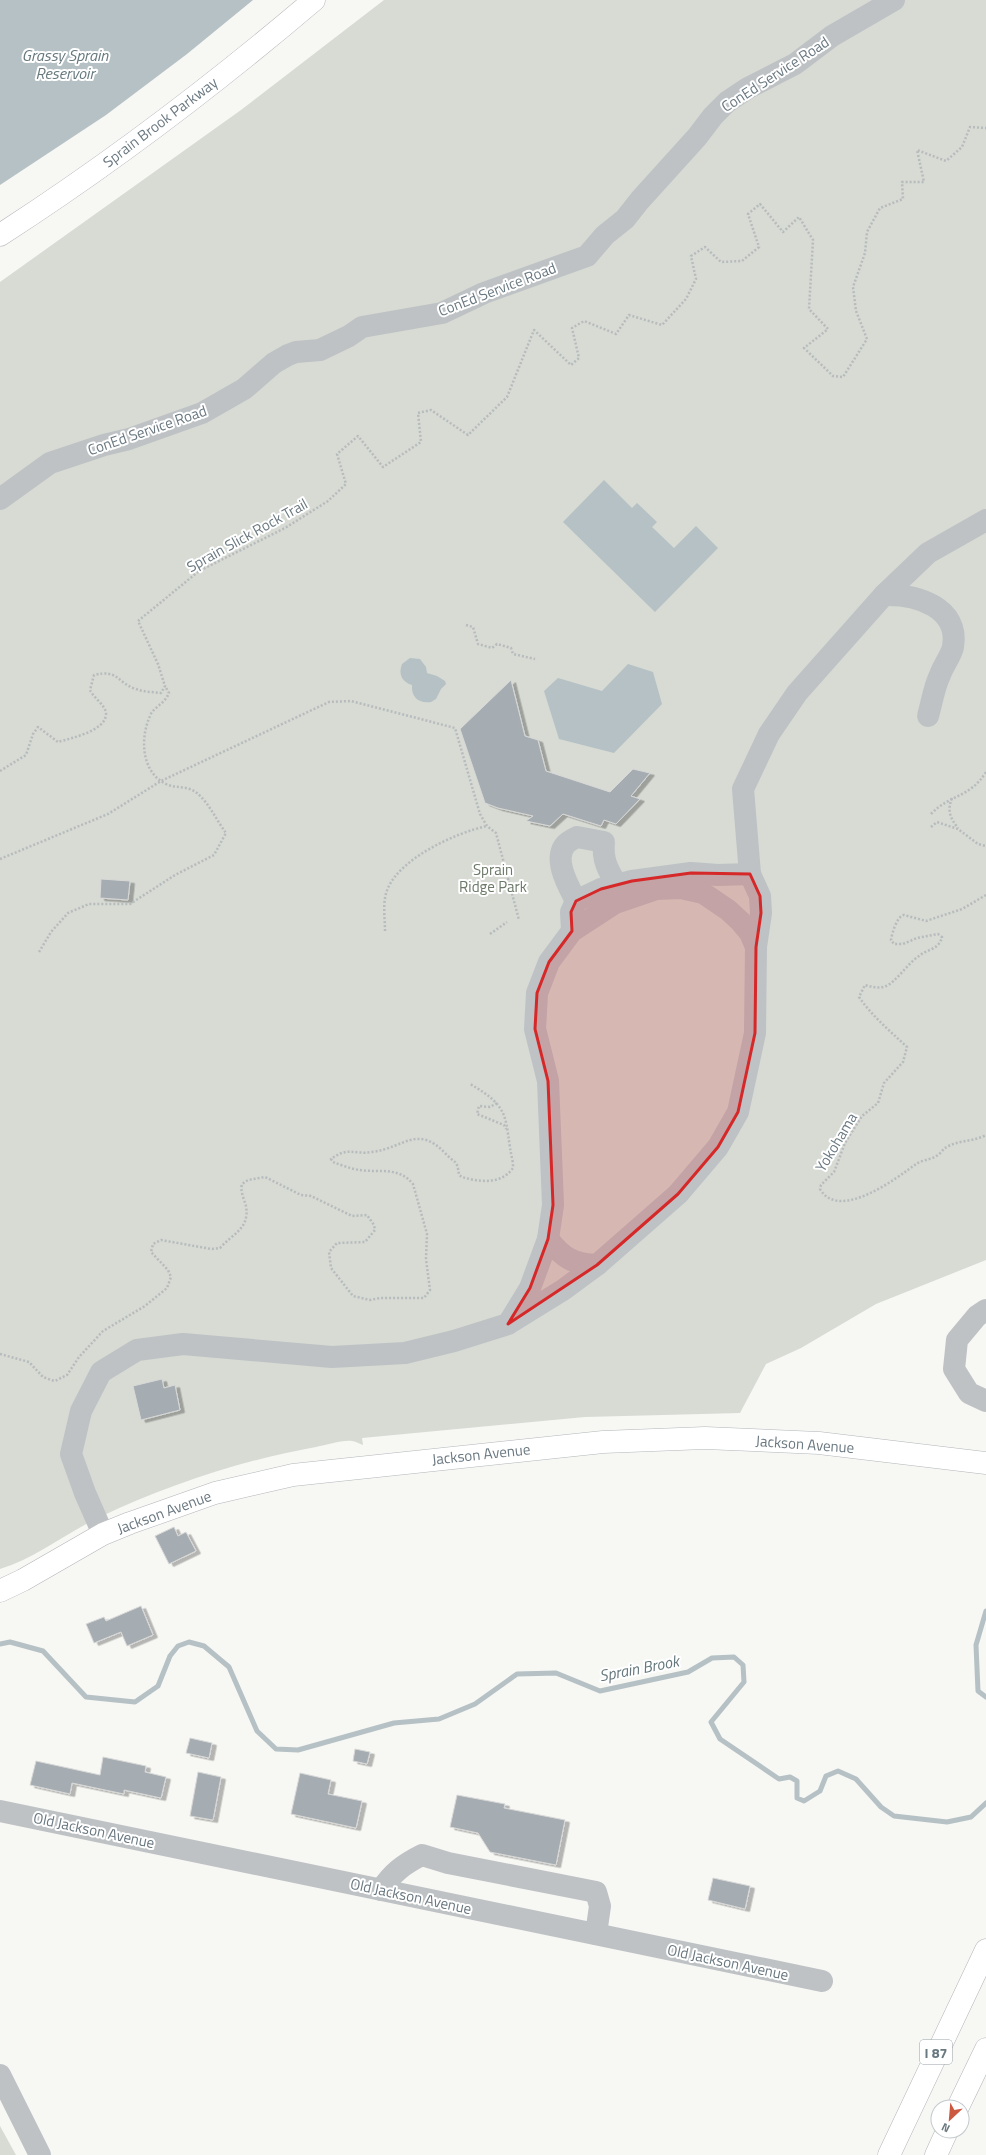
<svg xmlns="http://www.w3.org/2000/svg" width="986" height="2155" font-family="'Titillium Web',sans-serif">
  <defs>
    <filter id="shadow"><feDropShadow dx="4.5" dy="2.5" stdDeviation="0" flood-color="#0004"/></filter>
  </defs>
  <rect width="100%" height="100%" fill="#f7f7f4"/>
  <!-- green -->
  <g fill="#d7dbd4">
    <path d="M384 0H986V1260L876 1304 801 1348 766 1364 740 1413 585 1417 362 1438 363 1445C360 1444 355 1441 352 1441 341 1440 327 1445 316 1447 242 1460 168 1485 100 1517 66 1533 36 1558 0 1569V282L241 110Z"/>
    <polygon points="0,2126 16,2155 0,2155"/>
  </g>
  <!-- water -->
  <g fill="#b5c1c4">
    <polygon points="0,0 253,0 187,54 106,115 0,185"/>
    <polygon points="604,480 632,508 637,503 657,522 652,527 674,548 696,526 718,548 655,612 563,522"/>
    <path d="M410 658 420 659 426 667 427 673 437 676 445 681 446 684 441 689 436 699 431 702C419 704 411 697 412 685 402 682 398 674 402 664Z"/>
    <polygon points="628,664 653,672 662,704 614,753 559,739 544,691 558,678 602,691"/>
  </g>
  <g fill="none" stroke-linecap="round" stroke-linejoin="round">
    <!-- stream -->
    <g stroke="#b5c1c4" stroke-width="5">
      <polyline points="986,1611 976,1645 978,1691 986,1697"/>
      <polyline points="0,1644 10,1642 43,1651 86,1697 135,1702 158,1686 170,1656 178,1646 189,1642 204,1646 229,1667 257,1731 276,1749 298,1750 394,1723 439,1719 475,1704 517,1674 556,1673 600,1691 688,1672 712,1658 734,1657 743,1665 744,1682 711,1722 720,1739 779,1779 790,1777 797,1781 797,1798 804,1801 820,1791 826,1776 838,1771 856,1779 881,1807 894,1816 947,1822 971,1817 986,1803"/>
    </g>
  </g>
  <!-- building -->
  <g fill="#a6adb2" stroke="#d8d8d7" filter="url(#shadow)">
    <polygon points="511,680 525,736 538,740 546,771 610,792 633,769 650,773 631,796 640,799 616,824 604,820 601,826 563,814 550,826 526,821 533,816 498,808 485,803 460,729"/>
    <polygon points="101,879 130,881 128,900 100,898"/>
    <polygon points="162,1379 164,1388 175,1385 180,1410 141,1420 133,1386"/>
    <polygon points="174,1527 178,1536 186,1532 196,1551 169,1564 155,1536"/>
    <polygon points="141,1606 153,1635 127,1646 121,1632 94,1643 86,1624 104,1617 106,1621"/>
    <polygon points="190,1738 212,1743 209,1758 186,1753"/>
    <polygon points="355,1749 370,1752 367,1764 353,1761"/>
    <polygon points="103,1757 146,1766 145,1772 166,1777 161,1798 124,1790 124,1794 72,1783 70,1794 30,1785 36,1761 100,1775"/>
    <polygon points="198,1772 221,1777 213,1820 190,1816"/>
    <polygon points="300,1773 331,1780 328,1794 362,1801 356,1828 291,1814"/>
    <polygon points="457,1795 505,1804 504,1808 565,1820 556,1865 490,1852 478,1833 450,1827"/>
    <polygon points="713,1878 750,1886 745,1909 708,1900"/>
  </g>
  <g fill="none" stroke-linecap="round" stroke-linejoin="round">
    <defs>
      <polyline id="major" points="0,1591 23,1580 103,1534 130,1523 215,1493 293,1475 603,1442 705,1438 819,1443 986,1463"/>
      <g id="highway">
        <path d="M0 235C110 164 214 85 314 0"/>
        <polyline points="958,2107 986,2049"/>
        <polyline points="889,2155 986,1950"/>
        <polyline points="936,2155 947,2131"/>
      </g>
    </defs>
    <!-- major casing -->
    <use href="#major" stroke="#b2b6b9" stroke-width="23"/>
    <!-- highway casing -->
    <use href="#highway" stroke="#b2b5b8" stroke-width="23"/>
    <!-- path -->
    <g stroke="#b8bbbd" stroke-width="2.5" stroke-dasharray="2 2" stroke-linecap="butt">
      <polyline points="466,625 473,627 478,644 492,648 497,644 511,648 513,654 535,659"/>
      <path d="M0 771 26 755 33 734 38 727 58 742C71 738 107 731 106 713 105 705 93 697 90 690L94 675C119 669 117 683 136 689 144 692 153 692 161 693L165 686 158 664 138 621 199 571 285 528 328 501 346 484 337 454 358 436 383 467 421 442 418 413 431 410 468 435 507 397 534 330 571 365 579 358 572 328 584 321 616 334 629 315 662 325 686 299 696 279 691 256 705 247 721 262 742 261 759 247 748 214 760 204 783 232 799 217 813 240 809 309 828 329 804 348 833 376 843 377 867 339 856 311 853 287 865 253 867 232 880 208 903 199 902 182H924L917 150 946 161 962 147 970 127 986 128"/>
      <path d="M952 798C947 810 950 818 958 828"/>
      <path d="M931 814C950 794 970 798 986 772"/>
      <polyline points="931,827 937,822 958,829 978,844 986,846"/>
      <polyline points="0,859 108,814 161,781 329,702 351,701 455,728 480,814 487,826 496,833 519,920"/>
      <path d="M986 895 962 909 926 921 904 915C897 916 892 933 891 940L894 944H903L917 938 938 934 942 937C939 950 927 949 919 956 908 963 896 982 886 986 879 989 872 987 865 985L859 997C872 1016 890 1031 907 1047L903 1062 884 1083 878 1103 862 1116 845 1143 834 1172 821 1185 820 1189C839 1222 897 1178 916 1164 922 1160 930 1160 936 1156 940 1155 942 1150 945 1148 957 1140 973 1142 986 1135"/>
      <path d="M385 931C385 917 382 901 388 888 401 858 455 833 487 826"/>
      <polyline points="490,934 507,922"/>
      <path d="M39 952 51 932 68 913 89 904H130L175 875 214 855 226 833C217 821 209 803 197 793 187 785 176 789 166 784 141 772 140 738 150 716 153 707 164 705 169 693L165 686"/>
      <polyline points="497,1103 490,1107 479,1106 477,1114 504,1125 506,1129"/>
      <path d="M0 1354 29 1362 43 1377 51 1380 55 1381 67 1375 79 1357 103 1331 145 1306 167 1288 171 1277 168 1270 151 1252 153 1244 161 1240 211 1249 220 1248C232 1234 250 1229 246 1206 244 1199 240 1191 242 1184L248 1180 265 1177 301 1195 311 1196 352 1216 367 1215 374 1225 375 1230 365 1242 337 1243 329 1252 331 1268 353 1296 370 1300 380 1298H424L430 1290 426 1259 427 1234 413 1184C398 1166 379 1173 360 1170 351 1169 341 1165 333 1162L331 1159C349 1146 353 1155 372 1152 404 1148 417 1124 445 1153 455 1164 457 1159 459 1175L462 1177C479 1182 501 1185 513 1168V1163C503 1119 514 1109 470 1084"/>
    </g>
    <!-- minor -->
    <g stroke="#bec2c5" stroke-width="22">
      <polyline points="0,499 50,463 104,445 129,439 202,413 244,389 274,363 288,355 296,352 320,350 349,336 362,327 442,313 484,293 587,256 605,235 625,219 640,200 697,137 713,116 727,102 748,88 795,64 832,36 894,0"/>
      <path d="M884 595C916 594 960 607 953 647 951 656 943 666 940 675 934 687 932 702 928 716"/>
      <path d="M576 901C569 887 552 859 566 844 569 841 573 839 577 837L604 842C602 860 608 870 617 885"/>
      <polyline points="572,931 571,912 576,901 601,889 632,881 691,873 718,875 750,874"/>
      <polyline points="756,947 761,913 760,896 750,874 743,789 769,734 797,693 884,595 928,553 986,520"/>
      <path d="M548 1239C563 1258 573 1264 597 1265"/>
      <polyline points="986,1310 977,1316 957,1340 954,1369 969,1393 986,1401"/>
      <polyline points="103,1534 85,1493 71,1454 81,1411 101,1372 137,1350 183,1344 332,1357 405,1353 454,1341 508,1324 563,1290 597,1265 678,1194 718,1147 738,1112 755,1033 756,947 750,933 740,921 728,910 703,893 681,888 656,889 615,903 572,931 549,962 537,993 535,1029 548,1081 553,1205 548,1239 530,1288 508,1324"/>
      <polyline points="0,1811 822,1981"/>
      <path d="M381 1890C392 1873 404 1864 422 1855L448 1863 596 1892 600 1906 596 1934"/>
      <polyline points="0,2075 40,2155"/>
    </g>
    <!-- major -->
    <use href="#major" stroke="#fff" stroke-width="22"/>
    <!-- highway -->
    <use href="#highway" stroke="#fff" stroke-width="22"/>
  </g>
  <!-- marked area -->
  <path fill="#d62828" fill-opacity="0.2" stroke="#d62828" stroke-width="3" stroke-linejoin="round" d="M691 873 750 874 760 896 761 913 756 947 755 1033 738 1112 718 1147 678 1194 597 1265 508 1324 530 1288 548 1239 553 1205 548 1081 535 1029 537 993 549 962 572 931 571 912 576 901 601 889 632 881Z"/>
  <g text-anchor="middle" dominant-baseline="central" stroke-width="4" stroke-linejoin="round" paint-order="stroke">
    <!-- shield labels -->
    <rect fill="#fff" stroke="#97a0a7" stroke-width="1" x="920" y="2040" width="32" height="24" rx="3"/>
    <g font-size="14" font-weight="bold" fill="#6a7881">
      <text x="936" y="2052">I 87</text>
    </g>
    <!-- street labels -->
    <g font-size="15" fill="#6a7881" stroke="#fff">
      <text transform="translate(775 74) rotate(-33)">ConEd Service Road</text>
      <text transform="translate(160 122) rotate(-37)">Sprain Brook Parkway</text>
      <text transform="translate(497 289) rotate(-21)">ConEd Service Road</text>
      <text transform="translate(147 430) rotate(-19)">ConEd Service Road</text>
      <text transform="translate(247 535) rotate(-29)">Sprain Slick Rock Trail</text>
      <text transform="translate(836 1142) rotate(-59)">Yokohama</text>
      <text transform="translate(805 1444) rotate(4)">Jackson Avenue</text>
      <text transform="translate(481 1454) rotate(-6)">Jackson Avenue</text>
      <text transform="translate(164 1512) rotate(-20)">Jackson Avenue</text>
      <text transform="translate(94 1830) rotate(12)">Old Jackson Avenue</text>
      <text transform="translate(411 1896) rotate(12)">Old Jackson Avenue</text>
      <text transform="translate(728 1962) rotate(12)">Old Jackson Avenue</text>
    </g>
    <!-- park labels -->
    <g font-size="15" fill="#6c7968" stroke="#fff">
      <text x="493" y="869">Sprain<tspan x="493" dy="17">Ridge Park</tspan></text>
    </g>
    <!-- water labels -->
    <g font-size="16" font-style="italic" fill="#66787d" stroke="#fff">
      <text x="65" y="55">Grassy Sprain<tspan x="65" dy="18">Reservoir</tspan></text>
      <text transform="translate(639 1668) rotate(-11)">Sprain Brook</text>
    </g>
  </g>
  <!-- north arrow -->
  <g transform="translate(950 2119) rotate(206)"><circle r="19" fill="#ffffff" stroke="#c3c9cd"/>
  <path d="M0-3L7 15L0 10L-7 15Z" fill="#cc583f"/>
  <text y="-6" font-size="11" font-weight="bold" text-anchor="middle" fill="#6a7881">N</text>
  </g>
</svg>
